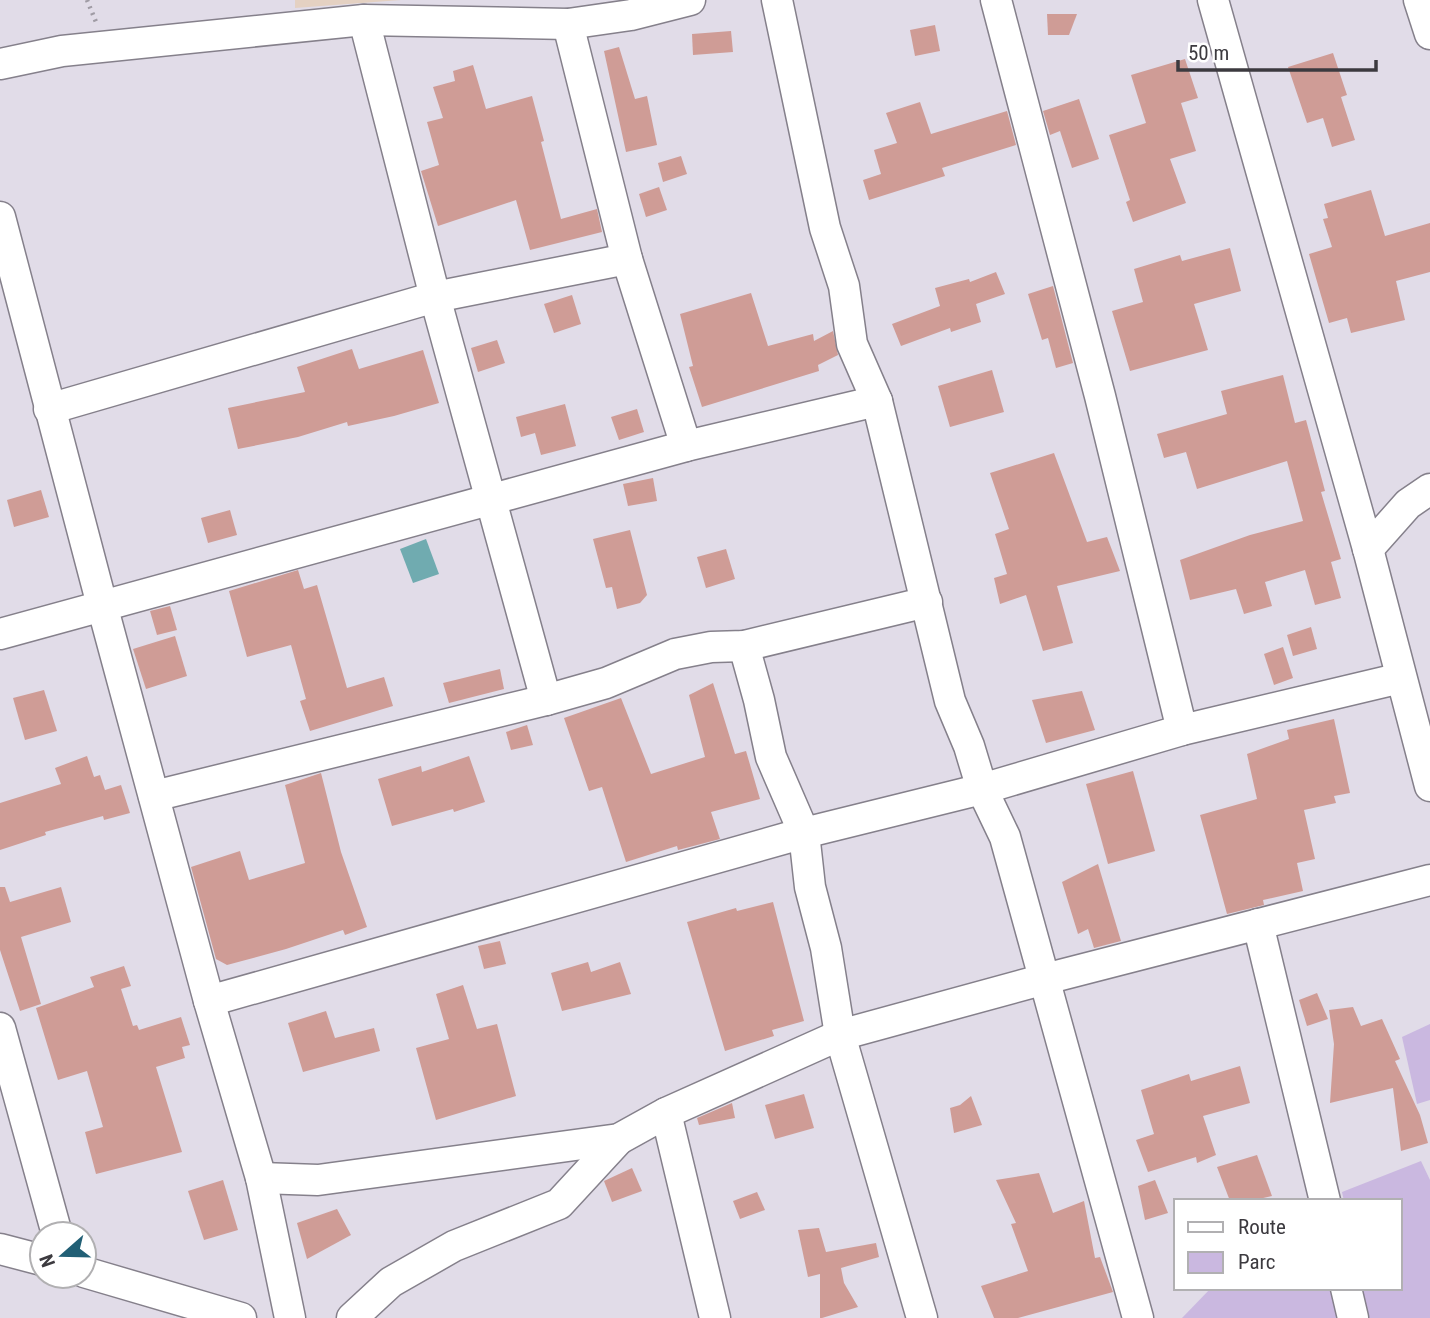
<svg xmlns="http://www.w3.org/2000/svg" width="1430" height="1318" font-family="'Roboto Condensed',sans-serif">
  <rect width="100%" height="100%" fill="#e1dce8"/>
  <!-- industrial -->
  <polygon fill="#e4d1c2" points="295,0 401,0 295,8"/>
  <!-- green -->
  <g fill="#cab8e0">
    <polygon points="1430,1024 1430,1100 1417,1104 1402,1037"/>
    <polygon points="1421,1161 1430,1180 1430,1318 1367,1318 1360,1288 1400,1288 1400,1201 1344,1201 1342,1192"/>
    <polygon points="1211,1288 1336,1288 1343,1318 1182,1318"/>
  </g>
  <!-- water -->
  <polygon fill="#70abb0" points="426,539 439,574 413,583 400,549"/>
  <!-- building -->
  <g fill="#cf9c96">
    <polygon points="1047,14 1077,14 1069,35 1048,35"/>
    <polygon points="935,25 940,51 915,56 910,30"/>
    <polygon points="731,31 733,52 693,55 692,34"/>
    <polygon points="619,47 635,99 647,96 657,145 626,152 604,51"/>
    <polygon points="1333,53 1347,95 1341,97 1355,140 1332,147 1323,118 1307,123 1288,67"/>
    <polygon points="1185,59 1198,98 1181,103 1196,151 1170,159 1186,203 1133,222 1126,202 1130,200 1109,135 1146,123 1131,75"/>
    <polygon points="473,65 486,109 532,96 544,141 541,142 561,219 597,209 602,232 530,250 516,200 438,226 421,171 439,165 427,122 443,118 433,87 455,81 453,71"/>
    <polygon points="1079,99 1099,159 1072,168 1060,131 1050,135 1043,111"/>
    <polygon points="920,102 931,134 1007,111 1016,145 942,168 945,176 869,200 863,180 881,174 874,150 897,143 886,113"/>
    <polygon points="681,156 687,174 663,182 658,163"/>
    <polygon points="659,187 667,210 646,217 639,194"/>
    <polygon points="1371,190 1385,236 1430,223 1430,272 1396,281 1405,320 1351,333 1347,318 1329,323 1309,254 1332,247 1323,219 1328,218 1324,204"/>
    <polygon points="1230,248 1241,291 1194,304 1208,350 1130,371 1112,311 1143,302 1134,269 1180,255 1182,261"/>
    <polygon points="996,272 1005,294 976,304 981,322 951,332 950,328 901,346 892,324 940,306 935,288 969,279 970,282"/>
    <polygon points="1053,286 1073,363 1056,368 1048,338 1042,340 1028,294"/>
    <polygon points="751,293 768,346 813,334 814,341 833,331 838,355 818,365 819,371 702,407 689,367 693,366 680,314"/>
    <polygon points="572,295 581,324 554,333 544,304"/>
    <polygon points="497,340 505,363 478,372 471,348"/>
    <polygon points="352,349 359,369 423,350 439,403 394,416 348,426 347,422 298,437 238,449 228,408 305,392 297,367"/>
    <polygon points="992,370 1004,412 950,427 938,386"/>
    <polygon points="1283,375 1295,423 1306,420 1325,491 1321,492 1341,559 1331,562 1341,598 1315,605 1305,570 1265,582 1272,606 1244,614 1236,589 1190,600 1180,560 1250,535 1303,521 1287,461 1197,489 1186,452 1164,458 1157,434 1227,414 1221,391"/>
    <polygon points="565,404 576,446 541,455 535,433 521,437 516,417"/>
    <polygon points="637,409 644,432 619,440 611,417"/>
    <polygon points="1054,453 1087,542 1107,537 1120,571 1057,586 1073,643 1043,651 1026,595 1000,604 994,578 1007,574 995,534 1009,529 990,473"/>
    <polygon points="653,478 657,501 628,506 623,484"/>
    <polygon points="41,490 49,517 14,527 7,500"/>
    <polygon points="230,510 237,535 208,543 201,518"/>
    <polygon points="630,530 647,595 640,603 617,609 612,587 606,588 593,539"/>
    <polygon points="726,549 735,579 706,588 697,557"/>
    <polygon points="298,570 304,589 317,585 347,688 384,677 393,706 310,731 300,701 306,699 291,645 247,657 229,591"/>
    <polygon points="170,606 177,630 157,635 150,611"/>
    <polygon points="1311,627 1317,649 1293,656 1287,635"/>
    <polygon points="175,636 187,676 146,689 133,649"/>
    <polygon points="1283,647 1293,678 1274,685 1264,654"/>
    <polygon points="500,669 504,689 449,703 443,683"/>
    <polygon points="713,683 735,754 746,751 760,799 711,812 720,839 678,850 677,846 626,862 602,787 589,791 564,718 621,698 651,774 705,757 689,695"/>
    <polygon points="44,690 57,731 25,740 13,698"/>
    <polygon points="1082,691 1095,730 1046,743 1032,700"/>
    <polygon points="1334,719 1350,793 1334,796 1336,803 1304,810 1315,859 1297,863 1303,891 1263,900 1264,905 1227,914 1200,815 1257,799 1247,754 1289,739 1287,730"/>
    <polygon points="527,725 533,745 511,750 506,732"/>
    <polygon points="87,756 94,777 100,775 105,790 121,785 130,813 104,820 103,816 45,832 46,835 0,850 0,803 61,784 55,768"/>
    <polygon points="469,756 485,802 454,812 453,809 392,826 378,779 421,766 422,772"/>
    <polygon points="1133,771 1155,851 1108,864 1086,784"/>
    <polygon points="321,773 341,852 367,927 345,935 343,930 286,949 227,965 216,959 191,867 240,851 249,880 305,863 285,785"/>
    <polygon points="1098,864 1121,941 1094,948 1088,929 1078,934 1062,882"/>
    <polygon points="0,887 5,887 10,902 61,887 71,922 21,937 41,1004 20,1011 0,950"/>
    <polygon points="773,902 804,1021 772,1030 774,1036 725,1051 687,922 736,908 737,911"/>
    <polygon points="500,941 506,964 484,969 478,946"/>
    <polygon points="588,962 591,972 620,962 631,994 562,1011 551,973"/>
    <polygon points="124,966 131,986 121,989 133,1026 137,1025 139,1030 181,1017 190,1045 182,1047 185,1058 156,1067 182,1152 96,1174 85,1132 103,1127 87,1071 58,1080 36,1008 94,987 90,977"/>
    <polygon points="463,985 477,1029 497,1024 516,1096 436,1120 416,1048 449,1039 436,994"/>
    <polygon points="1317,993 1328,1019 1307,1026 1299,1000"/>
    <polygon points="1353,1007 1361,1026 1382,1019 1400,1059 1395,1061 1420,1115 1428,1143 1401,1151 1393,1088 1330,1103 1334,1044 1329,1010"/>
    <polygon points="326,1011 335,1038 374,1028 380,1051 303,1072 288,1023"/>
    <polygon points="1240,1066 1250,1103 1203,1116 1216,1155 1197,1163 1196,1157 1148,1172 1136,1140 1154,1134 1141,1090 1189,1074 1191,1081"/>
    <polygon points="804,1094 814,1128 775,1139 765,1105"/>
    <polygon points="971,1096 982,1125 954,1133 950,1108 960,1105"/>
    <polygon points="732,1103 735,1118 699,1125 697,1118"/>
    <polygon points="1257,1155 1272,1196 1250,1201 1230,1201 1217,1167"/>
    <polygon points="632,1168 642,1191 612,1202 604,1181"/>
    <polygon points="1039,1173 1053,1213 1084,1201 1095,1258 1100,1257 1113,1292 1018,1318 994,1318 981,1286 1028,1271 1011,1224 1016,1223 996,1180"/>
    <polygon points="223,1180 238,1230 204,1240 188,1191"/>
    <polygon points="1155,1180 1168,1213 1145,1220 1138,1186"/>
    <polygon points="757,1192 765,1210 740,1219 733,1201"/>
    <polygon points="337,1209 351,1235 307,1259 297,1223"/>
    <polygon points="819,1228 826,1252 876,1243 879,1257 841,1268 844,1283 858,1307 822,1318 820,1318 820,1274 808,1277 798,1230"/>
  </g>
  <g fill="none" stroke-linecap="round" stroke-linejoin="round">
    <defs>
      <g id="minor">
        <polyline points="777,0 825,228 844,286 852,344 877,401 950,701 969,746 982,789 1005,837 1138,1318"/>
        <polyline points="996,0 1100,396 1182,730"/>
        <polyline points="1213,0 1368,549 1430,786"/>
        <polyline points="1419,0 1430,34"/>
        <polyline points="364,20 435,297 546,700"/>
        <polyline points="568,24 627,259 686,446"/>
        <polyline points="0,64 62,51 364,20 568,24 631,15 690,0"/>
        <polyline points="0,217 102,605 209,1001 261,1178 290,1318"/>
        <polyline points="49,409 435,297 627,259"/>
        <polyline points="1368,549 1408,504 1430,489"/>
        <polyline points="0,634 686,446 877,401"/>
        <polyline points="744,646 759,700 771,757 804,833 810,887 826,948 840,1035 922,1318"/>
        <polyline points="154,796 546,700 606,683 675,654 711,647 744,646 927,602"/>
        <polyline points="1258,924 1325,1201"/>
        <polyline points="209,1001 804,833 982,789 1182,730 1401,678"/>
        <polyline points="0,1028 57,1234"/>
        <polyline points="666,1113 715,1318"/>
        <polyline points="261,1178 318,1180 619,1139 666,1113 840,1035 1045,979 1430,880"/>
        <polyline points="0,1249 42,1260"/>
        <polyline points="84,1272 241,1318"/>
        <polyline points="1346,1288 1353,1318"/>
        <polyline points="352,1318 391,1282 454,1246 559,1204 619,1139"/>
      </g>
    </defs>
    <!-- minor casing -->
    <use href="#minor" stroke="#85808b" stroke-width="33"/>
    <!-- path -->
    <polyline stroke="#9f9ba4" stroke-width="4.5" stroke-dasharray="2 5" stroke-linecap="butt" points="87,0 96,22"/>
    <!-- minor -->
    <use href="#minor" stroke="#fff" stroke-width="30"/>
  </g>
  <!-- legend -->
  <rect x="1174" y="1199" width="228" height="91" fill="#ffffff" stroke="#b1b0b2" stroke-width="2"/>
  <rect x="1188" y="1222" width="35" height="10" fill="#ffffff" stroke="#b1b0b2" stroke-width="2"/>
  <text x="1238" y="1234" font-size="21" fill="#3c3a3f">Route</text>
  <rect x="1188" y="1252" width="35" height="21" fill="#cab8e0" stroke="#b1b0b2" stroke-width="2"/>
  <text x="1238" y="1269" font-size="21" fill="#3c3a3f">Parc</text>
  <!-- north arrow -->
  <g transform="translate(63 1255) rotate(250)"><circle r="33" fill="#ffffff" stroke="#b1b0b2" stroke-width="2"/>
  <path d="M0-5L12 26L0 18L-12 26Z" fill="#215f75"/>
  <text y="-10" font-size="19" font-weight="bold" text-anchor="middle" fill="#3c3a3f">N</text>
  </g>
  <!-- scale -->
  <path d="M1178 60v10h198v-10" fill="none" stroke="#3c3a3f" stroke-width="3.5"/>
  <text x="1188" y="60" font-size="21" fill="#3c3a3f" stroke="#ffffff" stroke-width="5" paint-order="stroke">50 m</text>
</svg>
